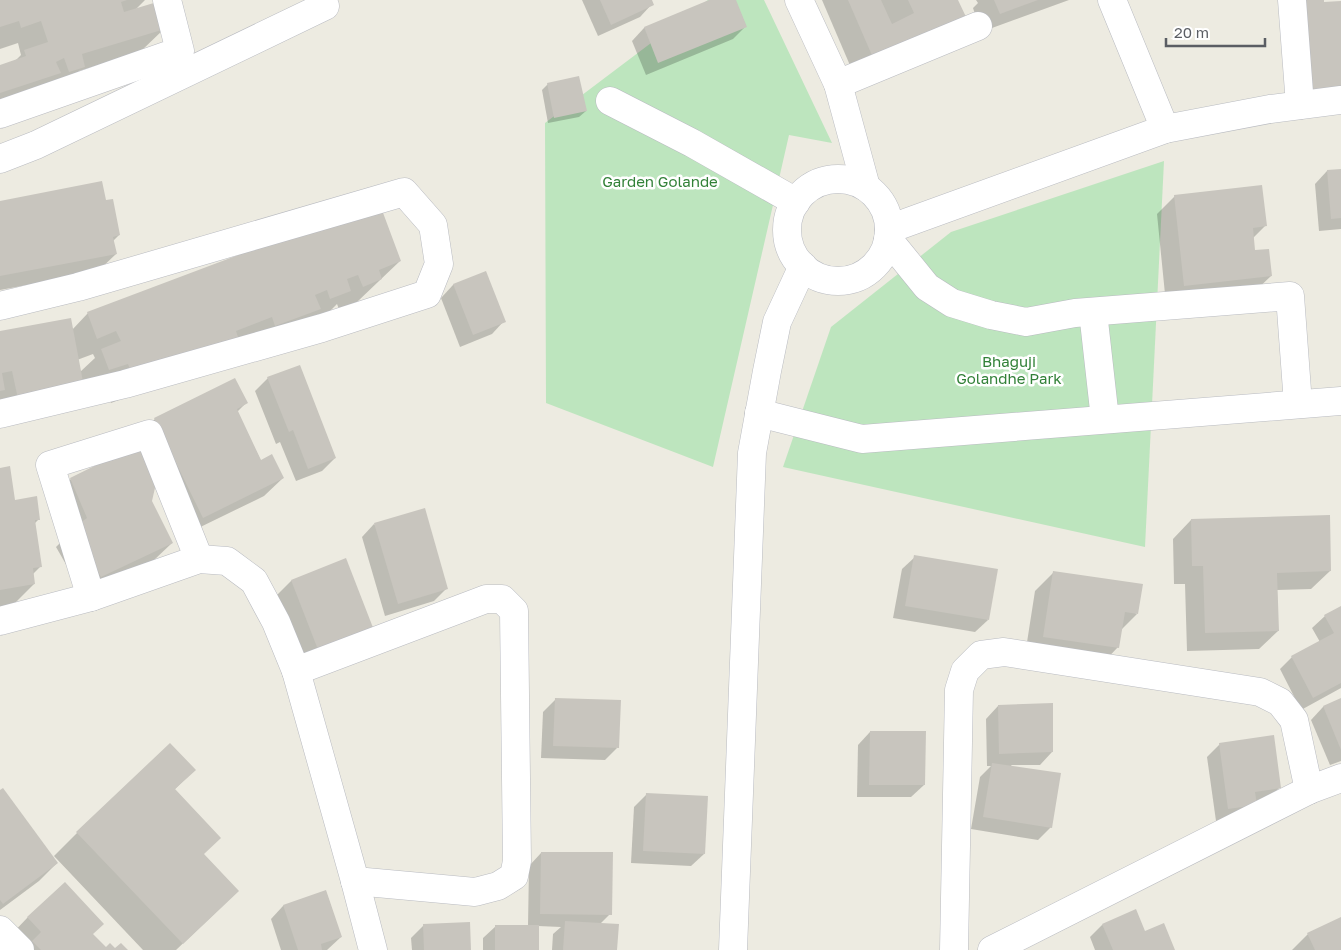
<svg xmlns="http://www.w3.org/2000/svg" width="1341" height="950" font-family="'Golos Text',sans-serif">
  <rect width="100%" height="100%" fill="#edebe1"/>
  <!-- green -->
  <g fill="#bde5be">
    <polygon points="708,0 764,0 832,143 789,135 713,467 546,403 545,123"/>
    <polygon points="1164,161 1145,547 783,467 831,327 951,232"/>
  </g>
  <!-- shadow -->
  <g fill="#0003" fill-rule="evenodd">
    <polygon points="0,0 145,0 135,10 164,29 140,52 79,71 61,89 0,108 0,66 15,61 21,55 18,43 0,49"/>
    <polygon points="582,0 650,0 652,4 640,17 598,36"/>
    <polygon points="713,0 735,0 746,26 733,39 646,75 632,41 644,28"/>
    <polygon points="822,0 957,0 855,77"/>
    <polygon points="976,0 1069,0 981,32 973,8 978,3"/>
    <polygon points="548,84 586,111 579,117 548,123 542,90"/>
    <polygon points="1341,170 1341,229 1319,231 1315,184 1327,171"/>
    <polygon points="1175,196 1265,226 1253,238 1254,252 1271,276 1252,294 1166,304 1157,214"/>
    <polygon points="0,203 119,235 113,241 116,254 97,272 0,290"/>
    <path d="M400 261 357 302 339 309 337 304 327 314 214 363 111 403 105 386 0 421V333L72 330 88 313ZM93 354 95 358 80 372 77 360Z"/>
    <polygon points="485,273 504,321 492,334 460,347 441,298 453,285"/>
    <polygon points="268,378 335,458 322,471 296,481 280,442 276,444 255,391"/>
    <polygon points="246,403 237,412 261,461 283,478 264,496 184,535 156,477 151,502 172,543 153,561 83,594 56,547 68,535 52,497 71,479 140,445 136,437 155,419"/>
    <polygon points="0,470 14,501 39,519 34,524 41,566 33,574 34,584 11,607 0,609"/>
    <polygon points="1191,520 1330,571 1311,589 1277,590 1278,631 1259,649 1187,651 1185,584 1174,584 1173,539"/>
    <polygon points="374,524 447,588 434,601 385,616 362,537"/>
    <polygon points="915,557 988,620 975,632 893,618 902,569"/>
    <polygon points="345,560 376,638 303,677 273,599 291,581"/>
    <polygon points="1054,572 1137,614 1121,630 1118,647 1100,666 1025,655 1035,591"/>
    <polygon points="1341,608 1341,688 1301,710 1280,669 1292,657 1320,642 1312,628 1325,616"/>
    <polygon points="556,699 617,748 605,760 541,758 543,712"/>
    <polygon points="1341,700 1341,761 1330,765 1311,720 1323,707"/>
    <polygon points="998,706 1052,752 1040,765 1011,765 1051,827 1038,840 971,829 980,777 991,766 987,766 986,719"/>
    <polygon points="870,732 924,785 911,797 857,797 858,745"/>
    <polygon points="1220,744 1280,787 1268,800 1243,817 1216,821 1207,757"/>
    <polygon points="194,770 174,790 202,855 214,914 176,950 143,950 54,856 77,833"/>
    <polygon points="0,791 57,863 39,881 0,910"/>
    <polygon points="647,794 704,854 691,866 631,863 634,807"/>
    <polygon points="541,853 610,914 600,924 616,950 552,950 553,934 561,927 538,926 538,950 483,950 483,938 496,926 528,926 529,866"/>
    <polygon points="326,892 341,937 327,950 281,950 271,919 283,906"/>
    <polygon points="28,917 92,935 106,949 126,950 23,950 10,936"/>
    <polygon points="1341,919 1341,950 1292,950 1308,934"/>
    <polygon points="424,925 470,950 412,950 411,938"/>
    <polygon points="1102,925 1144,933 1173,950 1095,950 1090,937"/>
  </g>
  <!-- building -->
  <g fill="#c8c5be">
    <polygon points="0,0 127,0 121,2 124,12 157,2 165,29 82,54 85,67 69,72 64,58 56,62 61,73 0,93 0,65 26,56 24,50 48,42 41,21 21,28 19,21 0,27"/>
    <polygon points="600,0 652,0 654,5 611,25"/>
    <polygon points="709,0 736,0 747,27 658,63 644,27"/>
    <polygon points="848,0 881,0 892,24 914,13 908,0 958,0 967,19 874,60"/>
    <polygon points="994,0 1038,0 1000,14"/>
    <polygon points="1300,0 1324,0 1324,2 1341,1 1341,90 1309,93"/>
    <polygon points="579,76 587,111 554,118 547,83"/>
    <polygon points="1341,169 1341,218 1331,219 1327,170"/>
    <polygon points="102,181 106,200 113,199 120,235 113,237 117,254 0,276 0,201"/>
    <polygon points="1262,185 1267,226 1253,228 1255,250 1269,249 1272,276 1184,286 1174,195"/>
    <polygon points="379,202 401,261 379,270 382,279 363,287 358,275 347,279 351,291 330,299 327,290 315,295 321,309 275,326 272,317 236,331 239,340 134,380 128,364 109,370 101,349 121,341 116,331 97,339 87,312"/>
    <polygon points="486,271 506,322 473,335 453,284"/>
    <polygon points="71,318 84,387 18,399 12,371 2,373 5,390 0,391 0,331"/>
    <polygon points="300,365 336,458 308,469 293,430 289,432 267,377"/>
    <polygon points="235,378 248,403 237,409 261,460 272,454 284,478 203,518 154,418"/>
    <polygon points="141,443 157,479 152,501 173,543 101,577 74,527 87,518 70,478"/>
    <polygon points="10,466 15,500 37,496 40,520 35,520 42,567 33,568 35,584 0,590 0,468"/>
    <polygon points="425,508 448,589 398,604 374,523"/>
    <polygon points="1330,515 1331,571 1277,573 1279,631 1205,633 1203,566 1192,566 1191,519"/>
    <polygon points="914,555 998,569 989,620 905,606"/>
    <polygon points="346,558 377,638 322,660 291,580"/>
    <polygon points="1053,571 1143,584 1138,614 1125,612 1119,648 1043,637"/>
    <polygon points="1341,606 1341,683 1313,698 1291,656 1334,633 1324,615"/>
    <polygon points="555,698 621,700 619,748 553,746"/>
    <polygon points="1341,698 1341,750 1323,706"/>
    <polygon points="1053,703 1053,752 999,754 998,705"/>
    <polygon points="870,731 926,731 925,785 869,785"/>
    <polygon points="1274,735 1281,788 1255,792 1257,805 1228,809 1219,743"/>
    <polygon points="170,743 196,770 175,789 221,838 204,854 239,891 183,944 76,832"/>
    <polygon points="992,763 1061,773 1052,828 983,817"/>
    <polygon points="3,788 58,863 3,904 0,900 0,790"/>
    <polygon points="646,793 708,796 705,854 643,851"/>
    <polygon points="541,852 613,852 612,915 540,914"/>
    <polygon points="65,882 104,924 93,934 106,947 110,943 115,948 121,943 128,950 41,950 32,941 41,932 27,917"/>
    <polygon points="326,890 342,937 321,944 322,950 298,950 283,905"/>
    <polygon points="1136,909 1145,931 1164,923 1175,950 1113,950 1102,924"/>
    <polygon points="1341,917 1341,950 1315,950 1307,933"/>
    <polygon points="565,921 619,924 617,950 563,950"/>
    <polygon points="470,922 471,950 424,950 423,924"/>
    <rect x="495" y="925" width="44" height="25"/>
  </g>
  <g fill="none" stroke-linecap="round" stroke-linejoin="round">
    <defs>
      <g id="minor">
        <polyline points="799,0 838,84 866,187"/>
        <polyline points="1112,0 1165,129"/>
        <polyline points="1292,0 1300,105"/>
        <polyline points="838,84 978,26"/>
        <polyline points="610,101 692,143 796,202"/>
        <polyline points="0,114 180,51 167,0"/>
        <polyline points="0,159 36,145 325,6"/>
        <circle cx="838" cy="230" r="51"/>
        <polyline points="889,229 1165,129 1270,109 1341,100"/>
        <polyline points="888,239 927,287 952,303 991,315 1026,322 1075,313 1290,296 1298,404"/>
        <polyline points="0,306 78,287 404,192 433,225 439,264 427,294 322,328 125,384 0,414"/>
        <polyline points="1093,312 1105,419"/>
        <polyline points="759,413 862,439 1341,401"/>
        <polyline points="91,597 50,465 149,434 199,559"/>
        <polyline points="0,621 91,597 199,559 227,561 254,581 276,622 296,671 355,881 373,950"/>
        <polyline points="296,671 486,599 502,599 514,611 517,861 514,876 498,886 475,892 355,881"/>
        <polyline points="0,930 20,950"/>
        <polyline points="733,950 752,453 767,371 777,322 803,266"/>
        <polyline points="954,950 959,690 965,671 981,655 1004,652 1260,692 1280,702 1294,720 1309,790"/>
        <polyline points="992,950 1309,790 1341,778"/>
      </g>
    </defs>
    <!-- minor casing -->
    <use href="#minor" stroke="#b9bbc1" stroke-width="29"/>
    <!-- minor -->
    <use href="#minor" stroke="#fff" stroke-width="28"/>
  </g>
  <g text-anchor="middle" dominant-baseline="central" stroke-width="5" stroke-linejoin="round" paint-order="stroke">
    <!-- park labels -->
    <g font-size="15" fill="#328138" stroke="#fff">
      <text x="660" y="181">Garden Golande</text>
      <text x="1009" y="361">Bhaguji<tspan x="1009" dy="17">Golandhe Park</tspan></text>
    </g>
  </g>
  <!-- scale -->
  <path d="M1166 38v8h99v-8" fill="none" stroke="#5a5d63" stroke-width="2.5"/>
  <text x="1174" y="38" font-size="15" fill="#5a5d63" stroke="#ffffff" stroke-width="4" paint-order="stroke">20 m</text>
</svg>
